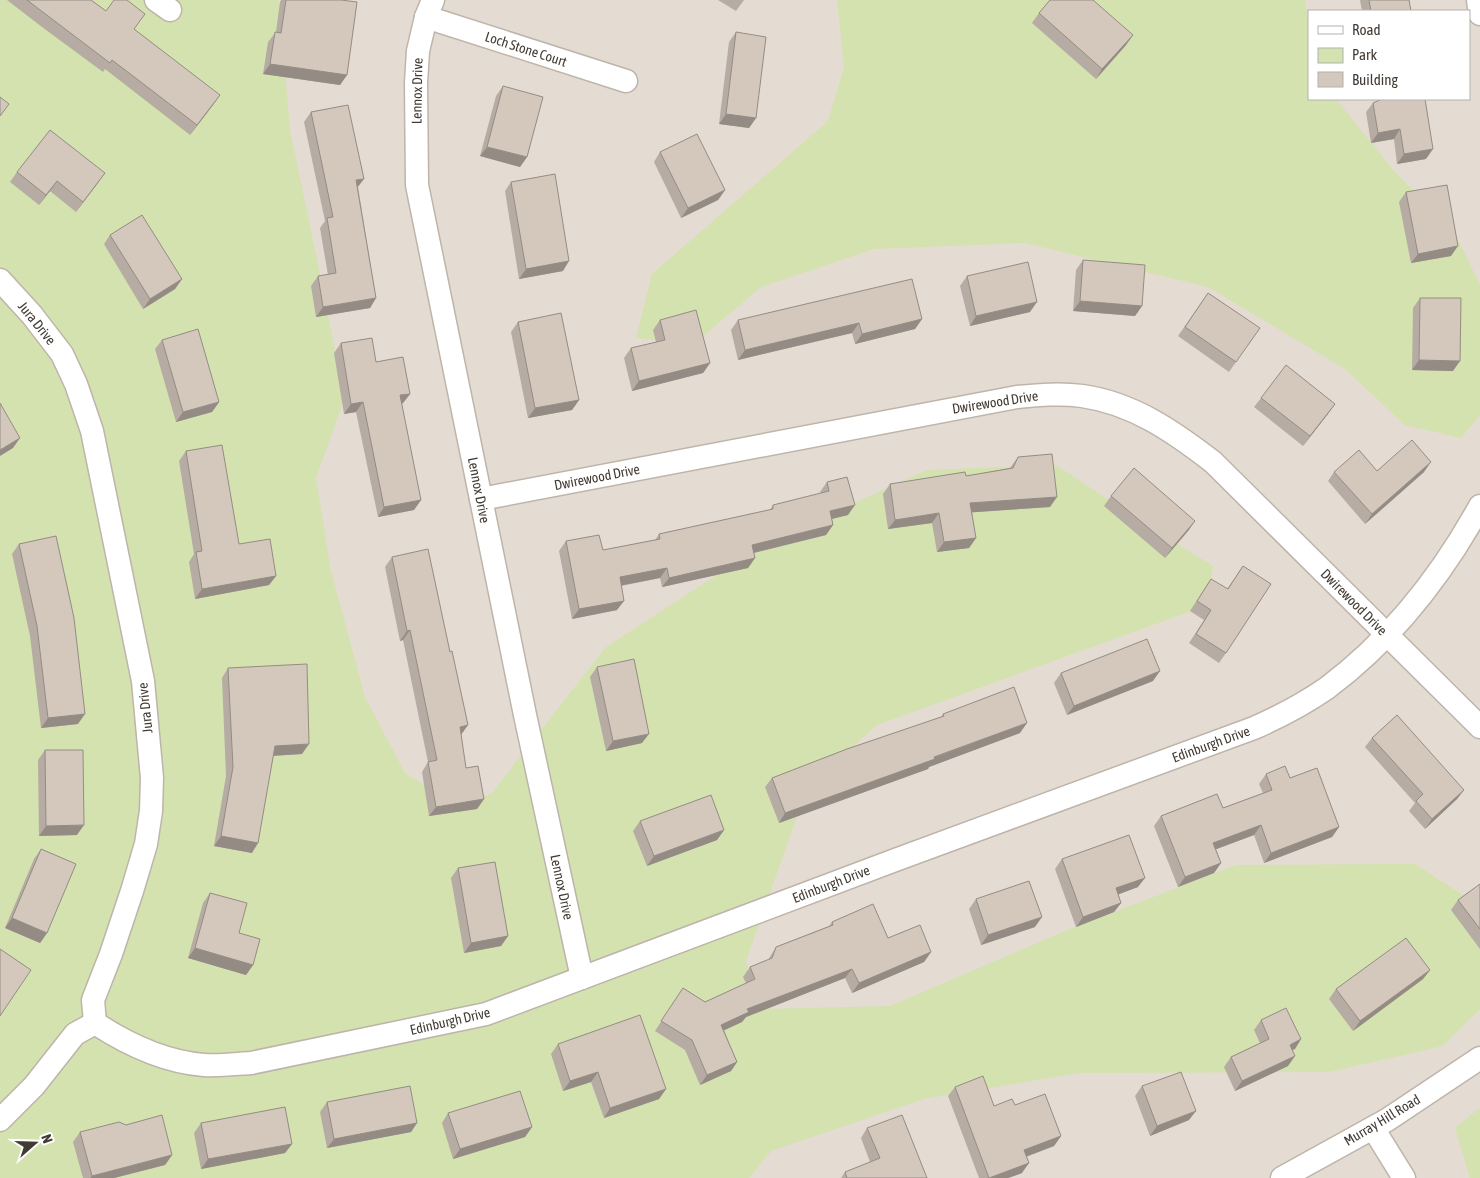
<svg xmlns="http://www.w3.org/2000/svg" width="1480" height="1178" font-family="'Asap Condensed',sans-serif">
  <rect width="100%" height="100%" fill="#f0ebe4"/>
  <!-- residential -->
  <path fill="#e4dcd2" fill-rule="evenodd" d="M0 0H1480V1178H0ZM1309 11H1469V99H1309Z"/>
  <!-- green -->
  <g fill="#d3e2af">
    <polygon points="0,0 279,0 290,130 325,298 344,400 316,478 331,571 365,697 405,773 458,806 491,794 606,647 763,545 927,470 1056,465 1136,518 1213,566 1208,605 877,725 807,788 746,961 760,1009 890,1006 1065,931 1236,865 1415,864 1480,906 1480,1009 1443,1046 1329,1072 1079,1073 924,1099 771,1151 749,1178 0,1178"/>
    <polygon points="837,0 1305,0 1309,27 1309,99 1336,99 1394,171 1455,233 1480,285 1480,415 1461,438 1405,425 1345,369 1208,287 1025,243 874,249 761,287 694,344 636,338 652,274 828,121 844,67"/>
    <polygon points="1480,1108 1480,1178 1470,1178 1455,1128"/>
  </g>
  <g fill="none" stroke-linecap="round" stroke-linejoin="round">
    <defs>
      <g id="street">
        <polyline points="156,0 170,10"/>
        <polyline points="433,0 426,17 418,51 416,83 417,185 525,715 582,978"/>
        <polyline points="1478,0 1480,14"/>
        <polyline points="426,17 626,81"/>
        <polyline points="0,280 32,315 62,354 76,384 92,431 143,681 152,778 151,811 146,844 132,891 111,954 93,1000 95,1023"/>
        <path d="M481 499 1017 397C1039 395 1061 393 1082 396 1133 403 1174 432 1213 462L1480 727"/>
        <path d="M95 1023C127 1044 165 1062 204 1065 219 1066 235 1064 251 1063L486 1014 898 859 1254 728C1279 717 1304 704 1327 688 1391 640 1442 575 1480 506"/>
        <polyline points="0,1120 34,1086 75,1034 95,1023"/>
        <polyline points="1373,1128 1404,1178"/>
        <polyline points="1282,1178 1387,1120 1480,1058"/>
      </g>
    </defs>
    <!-- street casing -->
    <use href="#street" stroke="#beb4aa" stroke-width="25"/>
    <!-- street -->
    <use href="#street" stroke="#fff" stroke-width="22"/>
  </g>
  <!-- wall -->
  <g fill="#b6aca3">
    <polygon points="7,0 91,0 106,11 134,29 213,105 190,135 105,69 103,72 42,27"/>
    <polygon points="281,0 341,0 347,75 340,85 263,74 268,42 276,32 280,2"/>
    <polygon points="718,0 744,0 736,11"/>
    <polygon points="1360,0 1409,0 1411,11 1362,11"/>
    <polygon points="1039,13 1133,35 1126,45 1096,79 1032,23"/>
    <polygon points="736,32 756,118 749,128 719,124 729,42"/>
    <polygon points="503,86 527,157 520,167 480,156 496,96"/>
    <polygon points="1379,99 1425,99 1426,159 1397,164 1394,139 1371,143 1366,112 1373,103 1379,100"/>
    <polygon points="311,112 358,187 376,298 370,308 316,317 311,286 318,276 328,275 320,228 325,221 304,122"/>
    <polygon points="660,152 725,190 718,200 681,218 654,162"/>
    <polygon points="17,172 105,173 76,212 50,191 39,205 10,182"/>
    <polygon points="511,182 563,271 519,279 505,191"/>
    <polygon points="1406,192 1451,256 1411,263 1399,202"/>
    <polygon points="110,235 182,279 175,289 143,309 104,244"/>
    <polygon points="1083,260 1142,306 1135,316 1073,311 1076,270"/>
    <polygon points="967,276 1030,312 970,326 960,286"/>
    <polygon points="1208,293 1236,362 1229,372 1178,336"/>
    <polygon points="1420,298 1453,371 1412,370 1413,308"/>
    <polygon points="922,319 915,329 855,344 852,333 738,360 731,330 738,320"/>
    <polygon points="660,320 710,363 703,373 632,391 624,358 631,348 656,342 653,330"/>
    <polygon points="518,322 579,400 572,410 528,418 511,332"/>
    <polygon points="162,340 219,402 212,412 176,422 155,349"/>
    <polygon points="341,343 376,362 410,394 403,403 401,404 421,500 414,510 378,517 356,412 344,414 334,353"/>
    <polygon points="1261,398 1335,404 1303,446 1254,407"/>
    <polygon points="186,451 239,544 276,576 269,585 195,599 189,562 194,554 179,461"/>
    <polygon points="1018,457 1050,507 972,512 976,538 969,548 937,552 932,523 888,529 883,494 890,484 966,476 1010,468"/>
    <polygon points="1377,471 1424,472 1365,524 1328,481 1334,472"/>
    <polygon points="827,482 848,515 832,519 833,525 826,535 754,553 755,558 748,568 662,587 660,578 621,586 617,610 572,619 559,551 566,541 603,550 655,540 659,534 770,510 773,505 821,494 820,492"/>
    <polygon points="1111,496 1195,521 1188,531 1165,558 1104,506"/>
    <polygon points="19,544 78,724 41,728 30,636 12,554"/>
    <polygon points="392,557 466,768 484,799 477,809 429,816 422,772 428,762 403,640 400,641 385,567"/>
    <polygon points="1243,566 1226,653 1219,663 1189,643 1204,620 1190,611 1211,579 1227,589"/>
    <polygon points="597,667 642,743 606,751 590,677"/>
    <polygon points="228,668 302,754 273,756 252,853 214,846 226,776 222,678"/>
    <polygon points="1061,673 1153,681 1067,715 1054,683"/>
    <polygon points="943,714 1020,733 929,767 928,769 779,823 765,787 772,778 941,717"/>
    <polygon points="1372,738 1464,790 1457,799 1425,829 1409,811 1415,803 1365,747"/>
    <polygon points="45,750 77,835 39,836 38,760"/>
    <polygon points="1266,774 1290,778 1339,827 1332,837 1264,863 1254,835 1216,849 1221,863 1214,873 1178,887 1154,826 1161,816 1223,808 1263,793 1259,784"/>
    <polygon points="640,821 724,830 717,840 647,866 633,831"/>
    <polygon points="41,849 47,933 40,943 5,928 34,859"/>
    <polygon points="1062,859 1138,887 1118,894 1121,903 1114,912 1076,927 1055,869"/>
    <polygon points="458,868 508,936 501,946 464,953 451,878"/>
    <polygon points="1480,884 1480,949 1451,910 1458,900"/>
    <polygon points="210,893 239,933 253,965 246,975 188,958 203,903"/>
    <polygon points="976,899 1035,927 981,945 969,909"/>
    <polygon points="832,922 931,952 924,962 852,993 845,978 746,1017 742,1022 724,1030 737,1062 731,1071 700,1085 685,1050 655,1031 683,988 705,1002 746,983 743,977 750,967 768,960 776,947 829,926"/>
    <polygon points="1430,970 1423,979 1353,1031 1329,999 1336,989"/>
    <polygon points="1261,1020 1301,1039 1295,1049 1292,1050 1288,1066 1235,1091 1224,1067 1231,1057 1260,1043 1254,1030"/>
    <polygon points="558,1044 666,1089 659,1099 604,1118 591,1082 563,1091 551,1054"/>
    <polygon points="1142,1086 1189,1120 1150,1136 1135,1096"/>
    <polygon points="955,1087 994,1106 1015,1105 1061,1136 1054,1146 1026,1157 1022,1173 1008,1178 979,1178 948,1096"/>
    <polygon points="327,1102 417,1123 411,1132 327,1148 320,1112"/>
    <polygon points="448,1113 532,1127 525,1137 453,1159 442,1123"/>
    <polygon points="201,1123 292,1144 285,1153 201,1169 194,1133"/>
    <polygon points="867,1128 927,1178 841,1178 845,1172 870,1162 861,1138"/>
    <polygon points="80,1132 172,1155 165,1165 114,1178 83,1178 73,1142"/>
  </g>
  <!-- shaded-wall -->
  <g fill="#948c84">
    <polygon points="1133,35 1126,45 1096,79 1102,69"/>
    <polygon points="270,64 347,75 340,85 263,74"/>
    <polygon points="220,95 213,105 190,135 197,125"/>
    <polygon points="726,114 756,118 749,128 719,124"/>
    <polygon points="1400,129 1394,139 1371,143 1378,133"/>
    <polygon points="487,147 527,157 520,167 480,156"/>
    <polygon points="1433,149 1426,159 1397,164 1404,154"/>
    <polygon points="105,173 98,183 76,212 83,202"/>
    <polygon points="364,179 357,188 356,180"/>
    <polygon points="57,181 50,191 39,205 46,195"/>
    <polygon points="725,190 718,200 681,218 688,208"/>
    <polygon points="1458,246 1451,256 1411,263 1418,254"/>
    <polygon points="569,261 563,271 519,279 526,269"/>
    <polygon points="182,279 175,289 143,309 150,299"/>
    <polygon points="376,298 370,308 316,317 323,307"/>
    <polygon points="1080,301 1142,306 1135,316 1073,311"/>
    <polygon points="1037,302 1030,312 970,326 976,316"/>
    <polygon points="922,319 915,329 855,344 862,334"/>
    <polygon points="859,323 852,333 738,360 745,350"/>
    <polygon points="1419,360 1460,361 1453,371 1412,370"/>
    <polygon points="710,363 703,373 632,391 639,381"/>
    <polygon points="410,394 403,403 393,405 400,395"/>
    <polygon points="579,400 572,410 528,418 535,408"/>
    <polygon points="219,402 212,412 176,422 183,412"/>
    <polygon points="363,402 356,412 344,414 351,404"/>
    <polygon points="1335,404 1328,414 1303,446 1310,436"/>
    <polygon points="20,438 13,448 0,456 0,450"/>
    <polygon points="1431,462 1424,472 1365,524 1372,514"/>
    <polygon points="1057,497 1050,507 963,513 970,503"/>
    <polygon points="421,500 414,510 378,517 384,507"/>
    <polygon points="855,505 848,515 823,521 830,511"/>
    <polygon points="939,513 932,523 888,529 895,520"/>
    <polygon points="1195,521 1188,531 1165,558 1172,548"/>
    <polygon points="833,525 826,535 745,555 752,545"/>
    <polygon points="976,538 969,548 937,552 944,542"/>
    <polygon points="755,558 748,568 662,587 669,578"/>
    <polygon points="667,568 660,578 613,587 620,577"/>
    <polygon points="276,576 269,585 195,599 202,589"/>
    <polygon points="624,601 617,610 572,619 579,609"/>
    <polygon points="410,630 403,640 400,641 407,631"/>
    <polygon points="1160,671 1153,681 1067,715 1074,706"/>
    <polygon points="85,714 78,724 41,728 48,718"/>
    <polygon points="1027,723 1020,733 929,767 928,769 779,823 785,813"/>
    <polygon points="468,725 461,735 460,727"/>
    <polygon points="649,734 642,743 606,751 613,741"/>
    <polygon points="309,744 302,754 268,756 275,746"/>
    <polygon points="1464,790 1457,799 1425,829 1432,819"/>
    <polygon points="484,799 477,809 429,816 436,807"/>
    <polygon points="84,825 77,835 39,836 46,826"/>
    <polygon points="1261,825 1254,835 1206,853 1213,843"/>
    <polygon points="1339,827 1332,837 1264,863 1271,853"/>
    <polygon points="724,830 717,840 647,866 654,856"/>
    <polygon points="221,836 258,843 252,853 214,846"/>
    <polygon points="1221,863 1214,873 1178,887 1185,877"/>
    <polygon points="1145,878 1138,887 1109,898 1116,888"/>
    <polygon points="1121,903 1114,912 1076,927 1083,917"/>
    <polygon points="1042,917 1035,927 981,945 988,935"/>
    <polygon points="12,918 47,933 40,943 5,928"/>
    <polygon points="508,936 501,946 464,953 471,943"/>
    <polygon points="195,948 253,965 246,975 188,958"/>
    <polygon points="931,952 924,962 852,993 859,983"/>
    <polygon points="852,969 845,978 746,1017 742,1022 714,1035 721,1025 747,1009"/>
    <polygon points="1430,970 1423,979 1353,1031 1360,1021"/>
    <polygon points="1301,1039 1295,1049 1283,1055 1290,1045"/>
    <polygon points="1295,1056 1288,1066 1235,1091 1242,1081"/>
    <polygon points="737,1062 731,1071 700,1085 707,1075"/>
    <polygon points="598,1072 591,1082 563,1091 570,1081"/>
    <polygon points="666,1089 659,1099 604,1118 610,1108"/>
    <polygon points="1196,1111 1189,1120 1150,1136 1157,1126"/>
    <polygon points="417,1123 411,1132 327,1148 334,1139"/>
    <polygon points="532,1127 525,1137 453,1159 460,1149"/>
    <polygon points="1061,1136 1054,1146 1017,1160 1024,1150"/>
    <polygon points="292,1144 285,1153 201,1169 208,1159"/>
    <polygon points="172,1155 165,1165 114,1178 90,1178 92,1176"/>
    <polygon points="1029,1163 1022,1173 1008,1178 989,1178"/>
  </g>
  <!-- building -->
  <g fill="#d4c8bd" stroke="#948c84">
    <polygon points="27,0 91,0 106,11 114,0 127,0 145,14 134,29 220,95 197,125 112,60 110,63"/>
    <polygon points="286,0 341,0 357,2 347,75 270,64 275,32 281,33"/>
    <polygon points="1050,0 1093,0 1133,35 1102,69 1039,13"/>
    <polygon points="1369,0 1409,0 1411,11 1371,11"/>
    <polygon points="736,32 766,37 756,118 726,114"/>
    <polygon points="503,86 543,97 527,157 487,147"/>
    <polygon points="0,97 9,104 0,116"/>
    <polygon points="1382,99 1425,99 1433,149 1404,154 1400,129 1378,133 1373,103"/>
    <polygon points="348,105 364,179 356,180 376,298 323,307 318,276 336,273 327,218 333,217 311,112"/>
    <polygon points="50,130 105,173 83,202 57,181 46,195 17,172"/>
    <polygon points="697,134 725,190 688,208 660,152"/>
    <polygon points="555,174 569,261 526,269 511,182"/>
    <polygon points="1447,185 1458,246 1418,254 1406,192"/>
    <polygon points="142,215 182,279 150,299 110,235"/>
    <polygon points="1083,260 1145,265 1142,306 1080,301"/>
    <polygon points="1028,262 1037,302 976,316 967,276"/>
    <polygon points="912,279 922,319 862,334 859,323 745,350 738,320"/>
    <polygon points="1208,293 1260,328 1236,362 1185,327"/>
    <polygon points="1420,298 1461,298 1460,361 1419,360"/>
    <polygon points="696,310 710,363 639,381 631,348 665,340 660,320"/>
    <polygon points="561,313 579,400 535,408 518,322"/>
    <polygon points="198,329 219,402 183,412 162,340"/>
    <polygon points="372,338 376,362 403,357 410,394 400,395 421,500 384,507 363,402 351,404 341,343"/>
    <polygon points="1286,365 1335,404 1310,436 1261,398"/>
    <polygon points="0,403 20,438 0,450"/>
    <polygon points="1412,440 1431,462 1372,514 1334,472 1359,450 1377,471"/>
    <polygon points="222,445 239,544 270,539 276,576 202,589 196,552 202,551 186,451"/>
    <polygon points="1052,454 1057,497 970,503 976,538 944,542 939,513 895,520 890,484 965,472 966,476 1013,468 1018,457"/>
    <polygon points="1134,468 1195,521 1172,548 1111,496"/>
    <polygon points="847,477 855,505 830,511 833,525 752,545 755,558 669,578 667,568 620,577 624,601 579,609 566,541 599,535 603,550 660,539 659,534 773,509 773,505 829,491 827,482"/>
    <polygon points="56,536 74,618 85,714 48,718 37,626 19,544"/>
    <polygon points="428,549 450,652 452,651 468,725 460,727 466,768 478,766 484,799 436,807 428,762 437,760 410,630 407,631 392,557"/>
    <polygon points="1243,566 1271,584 1226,653 1196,634 1211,610 1197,601 1211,579 1228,589"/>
    <polygon points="1147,639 1160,671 1074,706 1061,673"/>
    <polygon points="634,659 649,734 613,741 597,667"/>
    <polygon points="307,664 309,744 275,746 258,843 221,836 233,767 228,668"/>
    <polygon points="1014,687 1027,723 934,757 935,759 785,813 772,778 847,749 944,716 943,714"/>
    <polygon points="1397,715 1464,790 1432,819 1416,801 1423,794 1372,738"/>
    <polygon points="45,750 83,750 84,825 46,826"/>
    <polygon points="1285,766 1290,778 1317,768 1339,827 1271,853 1261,825 1213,843 1221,863 1185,877 1161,816 1217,794 1223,808 1272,790 1266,774"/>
    <polygon points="711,795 724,830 654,856 640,821"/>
    <polygon points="1129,835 1145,878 1116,888 1121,903 1083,917 1062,859"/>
    <polygon points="41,849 76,864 47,933 12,918"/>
    <polygon points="495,862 508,936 471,943 458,868"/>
    <polygon points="1029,881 1042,917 988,935 976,899"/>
    <polygon points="1480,884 1480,929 1458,900"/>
    <polygon points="210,893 247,903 239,933 260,939 253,965 195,948"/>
    <polygon points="873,904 888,938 920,925 931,952 859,983 852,969 747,1009 749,1012 721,1025 737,1062 707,1075 692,1040 661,1021 683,988 705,1002 755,979 750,967 772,958 776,947 833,925 832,922"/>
    <polygon points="1406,938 1430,970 1360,1021 1336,989"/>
    <polygon points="0,949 31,970 0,1016"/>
    <polygon points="1286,1008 1301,1039 1290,1045 1295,1056 1242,1081 1231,1057 1269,1039 1261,1020"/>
    <polygon points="640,1015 666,1089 610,1108 598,1072 570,1081 558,1044"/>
    <polygon points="1181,1072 1196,1111 1157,1126 1142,1086"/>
    <polygon points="983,1076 994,1106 1012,1099 1015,1105 1045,1094 1061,1136 1024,1150 1029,1163 989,1178 955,1087"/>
    <polygon points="410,1086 417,1123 334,1139 327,1102"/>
    <polygon points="520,1091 532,1127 460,1149 448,1113"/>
    <polygon points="285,1107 292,1144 208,1159 201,1123"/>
    <polygon points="162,1115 172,1155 92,1176 80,1132 119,1122 126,1125"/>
    <polygon points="902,1115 927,1178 847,1178 845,1172 880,1158 867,1128"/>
  </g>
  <g text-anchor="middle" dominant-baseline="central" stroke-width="4" stroke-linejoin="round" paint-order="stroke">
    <!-- street labels -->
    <g font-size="14" fill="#423b34" stroke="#fff">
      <text transform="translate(526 49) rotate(18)">Loch Stone Court</text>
      <text transform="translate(417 91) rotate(-89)">Lennox Drive</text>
      <text transform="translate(37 323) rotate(51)">Jura Drive</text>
      <text transform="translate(995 402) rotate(-9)">Dwirewood Drive</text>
      <text transform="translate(597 477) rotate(-11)">Dwirewood Drive</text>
      <text transform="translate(479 490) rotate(79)">Lennox Drive</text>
      <text transform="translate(1354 602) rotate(45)">Dwirewood Drive</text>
      <text transform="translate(145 708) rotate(-96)">Jura Drive</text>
      <text transform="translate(1211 744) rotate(-20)">Edinburgh Drive</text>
      <text transform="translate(831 884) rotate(-21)">Edinburgh Drive</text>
      <text transform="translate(562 887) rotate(78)">Lennox Drive</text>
      <text transform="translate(450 1021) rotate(-13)">Edinburgh Drive</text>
      <text transform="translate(1382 1120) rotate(-31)">Murray Hill Road</text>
    </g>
  </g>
  <!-- legend -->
  <rect x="1308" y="10" width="162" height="90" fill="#ffffff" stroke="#b3b1ae"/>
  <rect x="1318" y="26" width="25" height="8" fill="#ffffff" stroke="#b3b1ae"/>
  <text x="1352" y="35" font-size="15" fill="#423b34">Road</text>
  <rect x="1318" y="48" width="25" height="15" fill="#d3e2af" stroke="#b3b1ae"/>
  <text x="1352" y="60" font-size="15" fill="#423b34">Park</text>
  <rect x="1318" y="72" width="25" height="15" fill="#d4c8bd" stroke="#b3b1ae"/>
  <text x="1352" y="85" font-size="15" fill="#423b34">Building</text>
  <!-- north arrow -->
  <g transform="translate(35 1143) rotate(70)" stroke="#ffffff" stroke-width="4" paint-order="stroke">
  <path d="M0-4L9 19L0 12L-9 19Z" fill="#423b34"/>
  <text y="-8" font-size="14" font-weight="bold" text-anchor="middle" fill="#423b34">N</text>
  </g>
</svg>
